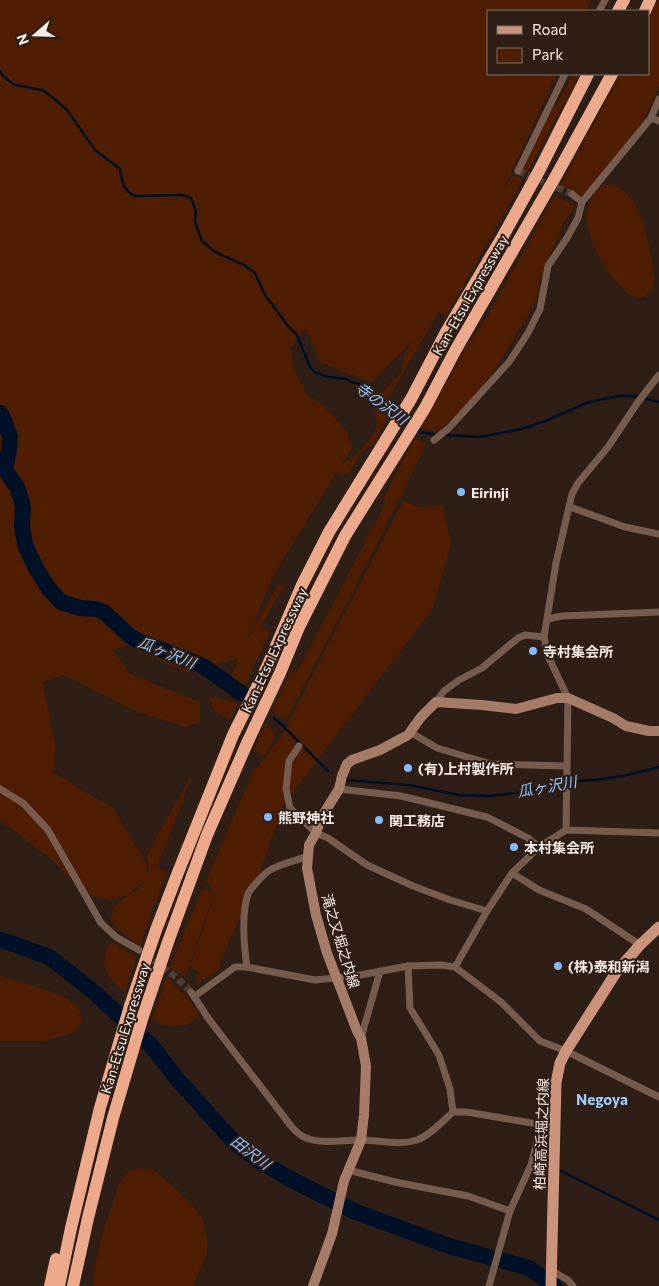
<svg xmlns="http://www.w3.org/2000/svg" width="659" height="1286" font-family="Commissioner,'Noto Sans JP',sans-serif">
  <rect width="100%" height="100%" fill="#2e1e16"/>
  <!-- green -->
  <g fill="#4f1d02">
    <path d="M0 0H591L586 11H488V74H557L503 190 513 175 523 180 446 316 439 312 386 402 379 396 402 371C399 360 407 351 412 341L372 383 320 362 306 328 290 348 295 372 307 395 324 406 346 431 352 448 341 465C358 455 369 443 378 425L374 410 375 409 388 416 374 444 360 453 350 473 338 475V470L272 578 245 645 256 623 279 583 284 586 261 626 270 632 244 689 230 680 239 658 188 673 126 645 112 650 132 675 200 702V722L186 727 135 711 64 675 42 682 55 744 54 773 114 809 147 865 145 879 149 870 147 858 158 834 190 778 191 779 157 867 167 873 151 913 140 947 119 930 110 921 114 906 142 886 145 879 130 893 110 900 88 895 52 860 0 820Z"/>
    <polygon points="658,0 659,0 659,85 656,93 645,118 639,127 583,196 560,186 621,74 648,74 648,20"/>
    <polygon points="572,74 580,74 527,173 521,169 550,111 561,98"/>
    <path d="M609 184 617 187 626 193 634 202 643 222 648 241 655 280 652 291 640 299C633 296 626 293 621 287 606 272 586 237 586 216 586 212 588 208 589 204 592 193 597 187 609 184Z"/>
    <polygon points="555,196 571,204 573,208 565,221 540,278 536,301 494,371 469,404 438,432 421,428 466,348 486,318"/>
    <path d="M415 438 426 444C381 537 334 629 285 721L272 711 292 670 297 672 386 502 383 499Z"/>
    <polygon points="403,501 420,507 442,505 451,543 433,608 282,807 255,888 231,937 219,964 219,971 194,986 200,973 190,966 215,894 206,881 252,774 281,737"/>
    <polygon points="208,696 238,703 230,720 215,711"/>
    <path d="M266 724C281 735 273 744 263 756L254 750Z"/>
    <polygon points="203,887 214,894 185,977 170,967"/>
    <polygon points="114,943 136,958 125,993 110,978 104,964 107,945"/>
    <path d="M0 976C19 983 70 992 80 1011 81 1014 81 1019 82 1023L72 1033 45 1041H0Z"/>
    <polygon points="166,977 183,993 198,1011 197,1017 186,1025 168,1026 159,1023 153,1018"/>
    <polygon points="138,1168 153,1170 173,1186 192,1205 202,1218 207,1237 207,1253 193,1286 93,1286 96,1261 103,1232 119,1184 129,1170"/>
  </g>
  <g fill="none" stroke-linecap="round" stroke-linejoin="round">
    <!-- stream -->
    <g stroke="#001027" stroke-width="2.5">
      <path d="M0 71 4 77 15 85 42 90 52 97 67 110 95 150 120 169C122 181 123 191 135 196L182 195 191 198 196 212 195 222 202 241 215 252 244 265 255 273 265 295 288 326 297 335 310 367 314 372 328 377 346 379 351 382 357 383 397 413"/>
      <polyline points="417,429 420,432 437,435"/>
      <polyline points="443,435 479,437 522,429 545,421 589,402 618,396 635,396 659,402"/>
      <polyline points="274,718 283,726 328,771"/>
      <polyline points="346,780 409,785 459,795 490,796 521,792 560,782 594,780 623,776 659,767"/>
      <polyline points="561,1171 659,1220"/>
    </g>
    <!-- river -->
    <g stroke="#001027" stroke-width="16">
      <polyline points="0,413 4,420 10,437 9,450 5,469 9,476 17,487 22,502 23,509 22,526 25,545 37,570 49,589 61,602 80,608 95,609 104,612 131,637 138,641 203,666 241,693"/>
      <polyline points="0,940 17,945 51,958 95,993 150,1044 178,1080 234,1142 259,1161 294,1181 356,1212 449,1246 529,1268 554,1286"/>
    </g>
    <!-- minor-tunnel -->
    <g stroke="#4c3d35" stroke-width="7" stroke-dasharray="7 3.5" stroke-linecap="butt">
      <polyline points="518,171 572,194"/>
      <polyline points="145,954 177,978 191,992"/>
    </g>
    <!-- minor -->
    <g stroke="#765b4f" stroke-width="7">
      <polyline points="599,11 605,0"/>
      <polyline points="659,99 651,118 659,121"/>
      <polyline points="518,171 565,74"/>
      <polyline points="572,194 582,202"/>
      <polyline points="434,440 449,428 509,362 528,333 540,309 548,266 567,238 578,218 582,202 651,118"/>
      <polyline points="570,507 625,527 659,534"/>
      <polyline points="548,619 562,616 659,612"/>
      <polyline points="436,702 444,691 459,680 482,668 518,638 525,635 544,637"/>
      <polyline points="410,732 437,748 491,764 567,766"/>
      <polyline points="299,746 289,761 286,789 290,808 316,833 328,838 367,865 413,886 450,900 487,911"/>
      <polyline points="0,789 23,803 48,830 101,923 116,937 139,950"/>
      <polyline points="339,789 401,796 487,817 528,838 539,847"/>
      <polyline points="566,830 568,698 548,656 544,637 556,563 572,494 578,483 608,447 638,402 659,375"/>
      <polyline points="512,873 539,890 586,909 640,945"/>
      <polyline points="408,966 410,1008 439,1055 450,1089 453,1112"/>
      <path d="M247 967C244 946 241 915 248 894 251 888 265 872 272 869 280 864 298 860 308 856"/>
      <polyline points="455,967 487,911 512,873 539,847 566,830 659,833"/>
      <path d="M191 992 208 1018 291 1126C296 1132 301 1137 309 1139 325 1144 343 1140 359 1140 378 1140 398 1146 417 1140 429 1136 443 1121 453 1112H467L555 1127"/>
      <polyline points="195,996 235,967 247,967 315,980 355,976 408,966 441,965 455,967 501,1002 540,1041 566,1051 659,1097"/>
      <polyline points="361,1038 380,971"/>
      <polyline points="348,1170 395,1182 468,1196 510,1211"/>
      <polyline points="552,1271 568,1280 573,1286"/>
      <polyline points="489,1286 510,1211 531,1165 539,1134 540,1125"/>
    </g>
    <!-- secondary -->
    <polyline stroke="#a67b67" stroke-width="10" points="313,1286 332,1234 344,1181 361,1140 364,1115 366,1066 361,1038 357,1031 327,953 316,915 307,868 309,845 316,833 321,818 339,789 342,776 347,764 352,760 380,750 408,735 421,717 436,702 482,705 516,709 557,698 568,698 613,718 626,726 649,731 659,731"/>
    <!-- primary -->
    <polyline stroke="#cb937a" stroke-width="11" points="551,1286 556,1083 560,1063 566,1051 617,971 640,945 659,927"/>
    <!-- motorway -->
    <g stroke="#eda98b" stroke-width="12">
      <polyline points="618,11 624,0"/>
      <polyline points="645,11 650,0"/>
      <polyline points="50,1286 56,1259"/>
      <polyline points="59,1286 71,1228 100,1108 130,1006 156,930 177,875 233,735 267,667 302,585 329,532 411,399 446,332 503,236 540,169 588,74"/>
      <polyline points="73,1286 88,1218 113,1118 143,1016 168,942 207,835 248,741 280,673 299,627 345,536 425,408 455,351 557,174 612,74"/>
    </g>
  </g>
  <!-- markers -->
  <g fill="#85bbfb" stroke="#2e1e16" stroke-width="2">
    <circle cx="461" cy="492" r="5"/>
    <circle cx="533" cy="651" r="5"/>
    <circle cx="408" cy="768" r="5"/>
    <circle cx="268" cy="817" r="5"/>
    <circle cx="379" cy="820" r="5"/>
    <circle cx="514" cy="847" r="5"/>
    <circle cx="558" cy="966" r="5"/>
  </g>
  <g text-anchor="middle" dominant-baseline="central" stroke-width="4" stroke-linejoin="round" paint-order="stroke">
    <!-- street labels -->
    <g font-size="14" fill="#f7ebe6" stroke="#2e1e16">
      <text transform="translate(470 295) rotate(-60)">Kan-Etsu Expressway</text>
      <text transform="translate(274 650) rotate(-65)">Kan-Etsu Expressway</text>
      <text transform="translate(341 941) rotate(73)">滝之又堀之内線</text>
      <text transform="translate(125 1028) rotate(-73)">Kan-Etsu Expressway</text>
      <text transform="translate(541 1134) rotate(-88)">柏崎高浜堀之内線</text>
    </g>
    <!-- poi labels -->
    <g font-size="14" font-weight="bold" fill="#f7ebe6" stroke="#2e1e16" text-anchor="start">
      <text x="471" y="492">Eirinji</text>
      <text x="543" y="651">寺村集会所</text>
      <text x="418" y="768">(有)上村製作所</text>
      <text x="278" y="817">熊野神社</text>
      <text x="389" y="820">関工務店</text>
      <text x="524" y="847">本村集会所</text>
      <text x="568" y="966">(株)泰和新潟</text>
    </g>
    <!-- water labels -->
    <g font-size="15" font-style="italic" fill="#92c2fc" stroke="#2e1e16">
      <text transform="translate(382 403) rotate(36)">寺の沢川</text>
      <text transform="translate(167 652) rotate(22)">瓜ヶ沢川</text>
      <text transform="translate(547 786) rotate(-10)">瓜ヶ沢川</text>
      <text transform="translate(251 1152) rotate(37)">田沢川</text>
    </g>
    <!-- neighbourhood labels -->
    <g font-size="15" font-weight="bold" fill="#a0c8f8" stroke="#2e1e16">
      <text x="602" y="1099">Negoya</text>
    </g>
  </g>
  <!-- legend -->
  <rect x="487" y="10" width="162" height="65" fill="#2e1e16" stroke="#7e7069"/>
  <rect x="497" y="26" width="25" height="8" fill="#cb937a" stroke="#7e7069"/>
  <text x="532" y="35" font-size="15" fill="#f7ebe6">Road</text>
  <rect x="497" y="48" width="25" height="15" fill="#4f1d02" stroke="#7e7069"/>
  <text x="532" y="60" font-size="15" fill="#f7ebe6">Park</text>
  <!-- north arrow -->
  <g transform="translate(35 35) rotate(250)" stroke="#2e1e16" stroke-width="4" paint-order="stroke">
  <path d="M0-4L9 19L0 12L-9 19Z" fill="#f7ebe6"/>
  <text y="-8" font-size="14" font-weight="bold" text-anchor="middle" fill="#f7ebe6">N</text>
  </g>
</svg>
